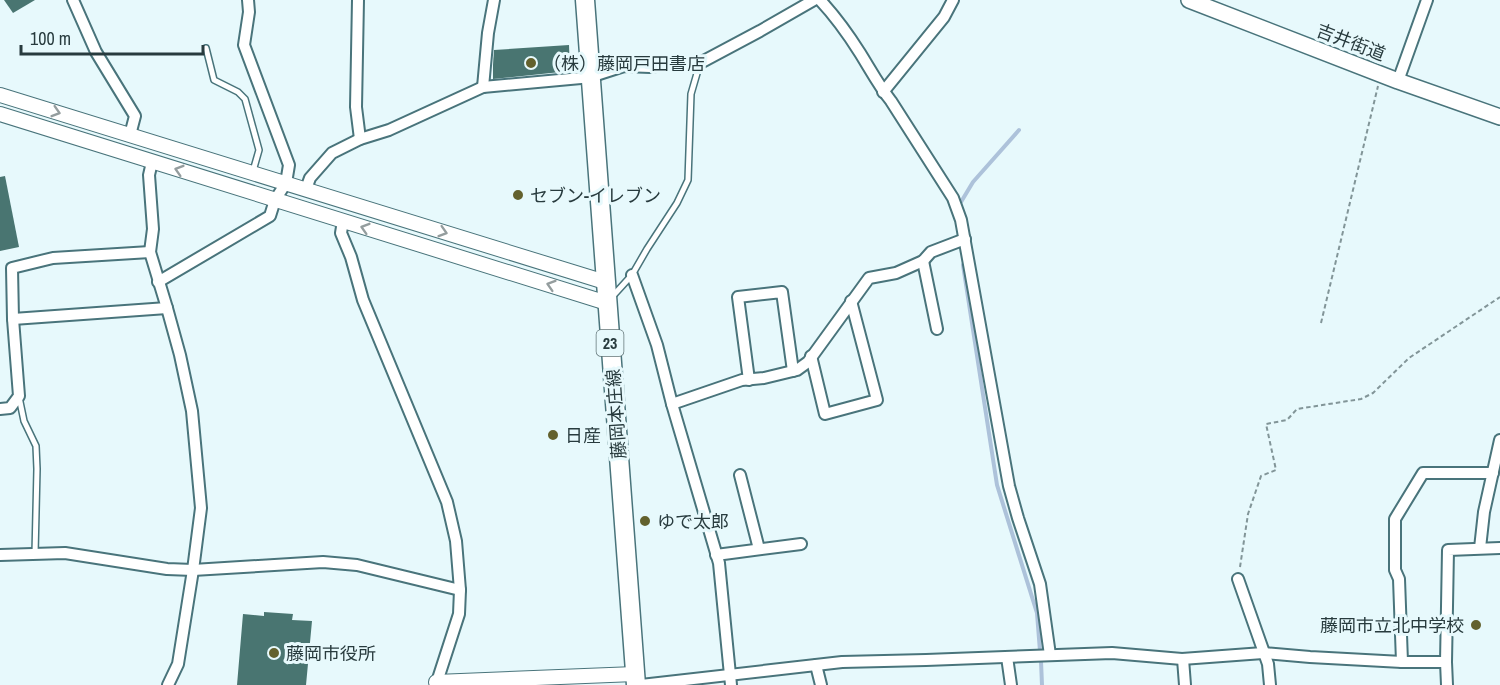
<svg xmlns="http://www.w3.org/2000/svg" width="1500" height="685" font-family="'Archivo Narrow','Noto Sans JP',sans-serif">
  <rect width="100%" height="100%" fill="#e7f9fc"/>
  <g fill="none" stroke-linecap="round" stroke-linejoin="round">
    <!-- stream -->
    <g stroke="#adc2da" stroke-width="4">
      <polyline points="961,202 973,182 1019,130"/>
      <polyline points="963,265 997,485 1037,613 1040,651"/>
      <polyline points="1041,661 1042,685"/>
    </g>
  </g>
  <!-- building -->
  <g fill="#497571">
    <polygon points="4,0 35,0 13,13"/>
    <polygon points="569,45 570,71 493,79 493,65 494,50"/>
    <polygon points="5,176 19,247 0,251 0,177"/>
    <polygon points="264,612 293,614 292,620 312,621 306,685 237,685 243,614 264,616"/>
  </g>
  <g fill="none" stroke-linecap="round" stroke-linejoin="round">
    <defs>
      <g id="service">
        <polyline points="206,48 214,80 238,92 245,99 259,150 253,171"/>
        <polyline points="611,298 632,275 647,249 677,203 688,180 691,94 700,63"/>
        <polyline points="19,397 24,421 36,446 37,469 35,554"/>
      </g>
      <g id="minor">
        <polyline points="73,0 96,52 135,116 130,135"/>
        <polyline points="358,0 356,107 360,139"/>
        <path d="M820 0C835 16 848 34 860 53 870 69 879 86 891 101L953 198 961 220 1009 486 1018 518 1040 584 1050 655"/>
        <polyline points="1398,81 1427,0"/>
        <polyline points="483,87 488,33 494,0"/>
        <polyline points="883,92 944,17 953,0"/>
        <polyline points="152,162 149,175 153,229 150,252 167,308 180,355 192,411 201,508 193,570 178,664 168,685"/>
        <polyline points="306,189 310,178 332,153 360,139 389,130 483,87 581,78 590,77 624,66 650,67 674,63 700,63 760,31 814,0"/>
        <polyline points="343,221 341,233 351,257 363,300 447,502 456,541 460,590 459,614 436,685"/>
        <polyline points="923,261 937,329"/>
        <polyline points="632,275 657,345 672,404 719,563 731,685"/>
        <polyline points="158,282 270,216 275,200 286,183 289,165 244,45 249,12 248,0"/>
        <polyline points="13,319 167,308"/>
        <polyline points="811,356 825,414 877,400 851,301"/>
        <polyline points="749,380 738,297 782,292 793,371"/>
        <polyline points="672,404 742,380 764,378 797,370 808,362 869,278 896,273 923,261 931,252 965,239"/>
        <polyline points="0,409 10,408 19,396 13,319 12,268 53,258 150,252"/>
        <polyline points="740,475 759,549"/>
        <polyline points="1480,548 1484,512 1500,440"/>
        <polyline points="0,555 65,553 167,569 193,570 323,562 357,565 460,590"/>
        <polyline points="716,555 801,544"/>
        <polyline points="1238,579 1268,664 1270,685"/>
        <polyline points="1007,657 1011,685"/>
        <polyline points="1183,659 1185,685"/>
        <polyline points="1402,662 1399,579 1395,570 1395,519 1423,473 1493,473"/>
        <polyline points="816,665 821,685"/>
        <polyline points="641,685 842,662 926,660 1112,653 1182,659 1263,653 1310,657 1402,662 1446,662"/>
        <polyline points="1447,685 1446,662 1448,550 1500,548"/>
      </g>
      <g id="tertiary">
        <polyline points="0,95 605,282"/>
        <polyline points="0,114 607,303"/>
        <polyline points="436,682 635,674"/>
      </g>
      <polyline id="secondary" points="1189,0 1398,81 1500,117"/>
      <polyline id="primary" points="585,0 636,685"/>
    </defs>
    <!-- service casing -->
    <use href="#service" stroke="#49747b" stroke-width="8"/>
    <!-- minor casing -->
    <use href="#minor" stroke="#49747b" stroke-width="14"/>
    <!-- tertiary casing -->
    <use href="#tertiary" stroke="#49747b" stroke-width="16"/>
    <!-- secondary casing -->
    <use href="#secondary" stroke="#49747b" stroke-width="18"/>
    <!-- primary casing -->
    <use href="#primary" stroke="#49747b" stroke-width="21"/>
    <!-- path -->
    <g stroke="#829598" stroke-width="2" stroke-dasharray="4.5 3" stroke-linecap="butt">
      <polyline points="1321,323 1378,86"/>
      <polyline points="1240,567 1248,514 1261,476 1276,470 1266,424 1287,420 1297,409 1361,399 1373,393 1409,358 1500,297"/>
    </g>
    <!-- service -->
    <use href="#service" stroke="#fff" stroke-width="5"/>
    <!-- minor -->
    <use href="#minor" stroke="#fff" stroke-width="10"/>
    <!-- tertiary -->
    <use href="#tertiary" stroke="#fff" stroke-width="14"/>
    <!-- secondary -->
    <use href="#secondary" stroke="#fff" stroke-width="15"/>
    <!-- primary -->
    <use href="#primary" stroke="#fff" stroke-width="18"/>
  </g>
  <!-- one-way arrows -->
  <defs><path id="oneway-chevron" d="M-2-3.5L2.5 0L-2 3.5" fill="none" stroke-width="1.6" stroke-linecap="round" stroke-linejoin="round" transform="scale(1.5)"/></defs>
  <g stroke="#949d9e">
    <use href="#oneway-chevron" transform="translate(56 112) rotate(17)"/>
    <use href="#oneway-chevron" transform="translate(179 170) rotate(-163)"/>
    <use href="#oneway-chevron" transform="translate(365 228) rotate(-163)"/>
    <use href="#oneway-chevron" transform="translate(443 232) rotate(17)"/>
    <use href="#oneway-chevron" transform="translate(551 285) rotate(-163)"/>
  </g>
  <!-- markers -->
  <g fill="#63612d" stroke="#e7f9fc" stroke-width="2">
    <circle cx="531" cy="63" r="6"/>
    <circle cx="518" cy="195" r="6"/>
    <circle cx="553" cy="435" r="6"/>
    <circle cx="645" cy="521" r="6"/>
    <circle cx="1476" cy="625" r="6"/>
    <circle cx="274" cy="653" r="6"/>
  </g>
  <g text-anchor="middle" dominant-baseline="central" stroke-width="6" stroke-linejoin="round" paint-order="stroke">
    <!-- shield labels -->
    <rect fill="#e7f9fc" stroke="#617477" stroke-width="1.5" x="596.5" y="330" width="27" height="26" rx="4.5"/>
    <g font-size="16" font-weight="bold" fill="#283b3e">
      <text x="610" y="343">23</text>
    </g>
    <!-- street labels -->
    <g font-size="18" fill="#283b3e" stroke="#e7f9fc">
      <text transform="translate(1351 42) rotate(21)">吉井街道</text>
      <text transform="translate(616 414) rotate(-94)">藤岡本庄線</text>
    </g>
    <!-- poi labels -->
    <g font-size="18" fill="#283b3e" stroke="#e7f9fc" text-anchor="start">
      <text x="543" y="63">（株）藤岡戸田書店</text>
      <text x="530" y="195">セブン-イレブン</text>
      <text x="565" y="435">日産</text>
      <text x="657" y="521">ゆで太郎</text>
      <text x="1464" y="625" text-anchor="end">藤岡市立北中学校</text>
      <text x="286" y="653">藤岡市役所</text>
    </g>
  </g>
  <!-- scale -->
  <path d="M21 45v9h182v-9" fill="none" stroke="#283b3e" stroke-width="3"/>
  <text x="30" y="45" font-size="18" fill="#283b3e" stroke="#e7f9fc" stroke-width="4.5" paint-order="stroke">100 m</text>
</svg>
